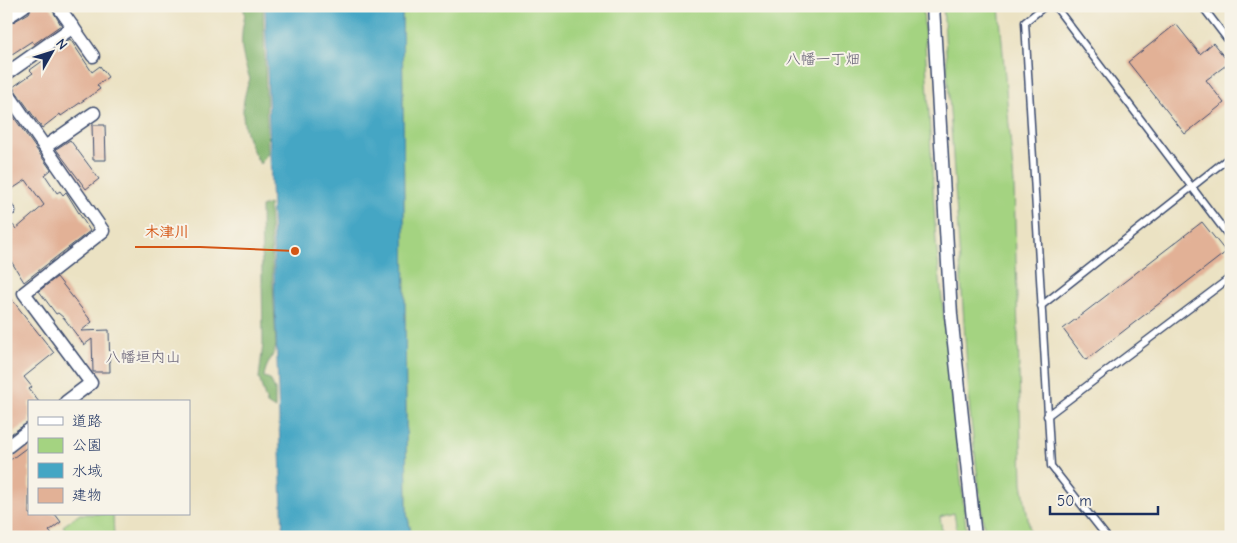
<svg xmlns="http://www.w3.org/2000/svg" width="1237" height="543" font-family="'Comic Neue','Klee One',sans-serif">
  <rect width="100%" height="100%" fill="#f7f3e8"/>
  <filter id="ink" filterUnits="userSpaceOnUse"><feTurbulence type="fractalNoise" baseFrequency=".02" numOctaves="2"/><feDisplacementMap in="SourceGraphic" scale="10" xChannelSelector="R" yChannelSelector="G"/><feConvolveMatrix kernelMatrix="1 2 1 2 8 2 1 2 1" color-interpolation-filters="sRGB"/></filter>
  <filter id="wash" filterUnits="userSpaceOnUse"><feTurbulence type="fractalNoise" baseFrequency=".0096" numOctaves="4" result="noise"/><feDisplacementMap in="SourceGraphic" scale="20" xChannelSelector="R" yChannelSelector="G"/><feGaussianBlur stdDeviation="1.12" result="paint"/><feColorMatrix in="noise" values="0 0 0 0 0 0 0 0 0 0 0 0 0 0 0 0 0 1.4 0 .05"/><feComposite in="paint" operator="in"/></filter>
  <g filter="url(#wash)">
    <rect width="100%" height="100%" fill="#ebe2c3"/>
    <!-- green -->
    <g fill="#a4d381" stroke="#608170">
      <polygon points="402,6 923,6 936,242 967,537 958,537 954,513 940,517 943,537 412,537 407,513"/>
      <polygon points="943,6 999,6 1014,184 1022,483 1031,537 985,537 970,413"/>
      <polygon points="80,514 113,514 114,537 67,537 69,535 63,526"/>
    </g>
    <!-- forest -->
    <g fill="#83b56f" stroke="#4f7266">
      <path d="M243 6H263L268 153 260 164C243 134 237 111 250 79 245 65 240 49 242 34 242 23 247 17 243 6Z"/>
      <path d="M269 204 276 346C273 358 265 365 264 377L270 379 275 390V409L267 404 259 378 263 344 261 207Z"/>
    </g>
    <!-- water -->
    <polygon fill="#45a6c4" stroke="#306a91" points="265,6 402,6 407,513 412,537 283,537"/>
    <g id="blocks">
      <!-- building -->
      <g fill="#e2b196">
        <polygon points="32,6 50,6 61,25 34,44 32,41 6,58 6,26 29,13"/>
        <polygon points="1176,24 1200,54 1213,43 1229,63 1206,80 1224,103 1185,134 1128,62"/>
        <polygon points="70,39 92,72 100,66 108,77 97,85 100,89 61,116 60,114 42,128 13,87 33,73 30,70 44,60 43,58"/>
        <polygon points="6,106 51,170 45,175 57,193 60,191 63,195 66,192 90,231 24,282 6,253 6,230 13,225 16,229 44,205 26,180 6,193"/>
        <polygon points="92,125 105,125 106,160 93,160"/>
        <polygon points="70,140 99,179 86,189 56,149"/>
        <polygon points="1202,222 1226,252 1086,360 1063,329"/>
        <polygon points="57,277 92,322 81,331 109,330 110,372 93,372 92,339 84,345 64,318 58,313 56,314 39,291"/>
        <polygon points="6,292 54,353 24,377 32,387 29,389 39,402 29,402 29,422 6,437"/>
        <polygon points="29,446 29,514 55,514 61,522 49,531 54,537 6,537 6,463"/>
      </g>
    </g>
  </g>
  <g filter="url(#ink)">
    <use href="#blocks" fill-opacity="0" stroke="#3a4a6d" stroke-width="1"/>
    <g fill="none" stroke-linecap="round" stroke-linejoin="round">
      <defs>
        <g id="service">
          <polyline points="1045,6 1025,22 1051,466 1107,537"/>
          <polyline points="1055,6 1231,239"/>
          <polyline points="1202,6 1231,44"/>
          <polyline points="6,204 12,211"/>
          <polyline points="1041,306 1231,156"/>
          <polyline points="1047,416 1231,277"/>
        </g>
        <g id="minor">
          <polyline points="58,6 93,56"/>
          <polyline points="933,6 951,315 975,537"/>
          <polyline points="6,18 24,6"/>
          <polyline points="6,74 73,27"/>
          <polyline points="6,91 103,231 24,293 91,383 66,402"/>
          <polyline points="45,147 94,113"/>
          <polyline points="6,448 29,430"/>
        </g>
      </defs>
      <!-- service casing -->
      <use href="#service" stroke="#3a4a6d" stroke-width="9"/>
      <!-- minor casing -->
      <use href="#minor" stroke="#3a4a6d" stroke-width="15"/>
      <!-- service -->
      <use href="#service" stroke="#fff" stroke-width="6"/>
      <!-- minor -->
      <use href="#minor" stroke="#fff" stroke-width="12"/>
    </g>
  </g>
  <g text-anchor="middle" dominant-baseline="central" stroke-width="4" stroke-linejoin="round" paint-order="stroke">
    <!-- neighbourhood labels -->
    <g font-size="15" fill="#615c72" stroke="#f7f3e8">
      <text x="823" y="59">八幡一丁畑</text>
      <text x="143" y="357">八幡垣内山</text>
    </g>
  </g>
  <!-- callouts -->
  <path fill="none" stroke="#d45514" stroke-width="2" d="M295 251L200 247H135"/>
  <circle fill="#d45514" stroke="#f7f3e8" stroke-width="2" cx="295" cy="251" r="5"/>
  <g font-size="15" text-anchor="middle" font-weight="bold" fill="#d45514" stroke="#f7f3e8" stroke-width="4" stroke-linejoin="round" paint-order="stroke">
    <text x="167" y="237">木津川</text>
  </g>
  <!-- margin -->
  <rect width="1237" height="543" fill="none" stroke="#f7f3e8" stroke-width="25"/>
  <!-- legend -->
  <rect x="28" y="400" width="162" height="115" fill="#f7f3e8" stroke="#9fa5b1"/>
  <rect x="38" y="417" width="25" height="8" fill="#ffffff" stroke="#9fa5b1"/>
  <text x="72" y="426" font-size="15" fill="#1b2f5e">道路</text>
  <rect x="38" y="438" width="25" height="15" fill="#a4d381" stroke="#9fa5b1"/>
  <text x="72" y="450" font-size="15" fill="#1b2f5e">公園</text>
  <rect x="38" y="463" width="25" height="15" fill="#45a6c4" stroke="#9fa5b1"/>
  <text x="72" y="476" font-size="15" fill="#1b2f5e">水域</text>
  <rect x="38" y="488" width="25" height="15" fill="#e2b196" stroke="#9fa5b1"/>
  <text x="72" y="500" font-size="15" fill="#1b2f5e">建物</text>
  <!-- north arrow -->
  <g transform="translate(52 52) rotate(51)" stroke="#f7f3e8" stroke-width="4" paint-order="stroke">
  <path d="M0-4L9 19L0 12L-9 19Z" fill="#1b2f5e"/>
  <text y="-8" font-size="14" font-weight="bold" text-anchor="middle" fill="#1b2f5e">N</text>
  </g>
  <!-- scale -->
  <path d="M1050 506v8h108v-8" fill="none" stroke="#1b2f5e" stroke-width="2.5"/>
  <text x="1057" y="506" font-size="15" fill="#1b2f5e" stroke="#f7f3e8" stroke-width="4" paint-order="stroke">50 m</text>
</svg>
